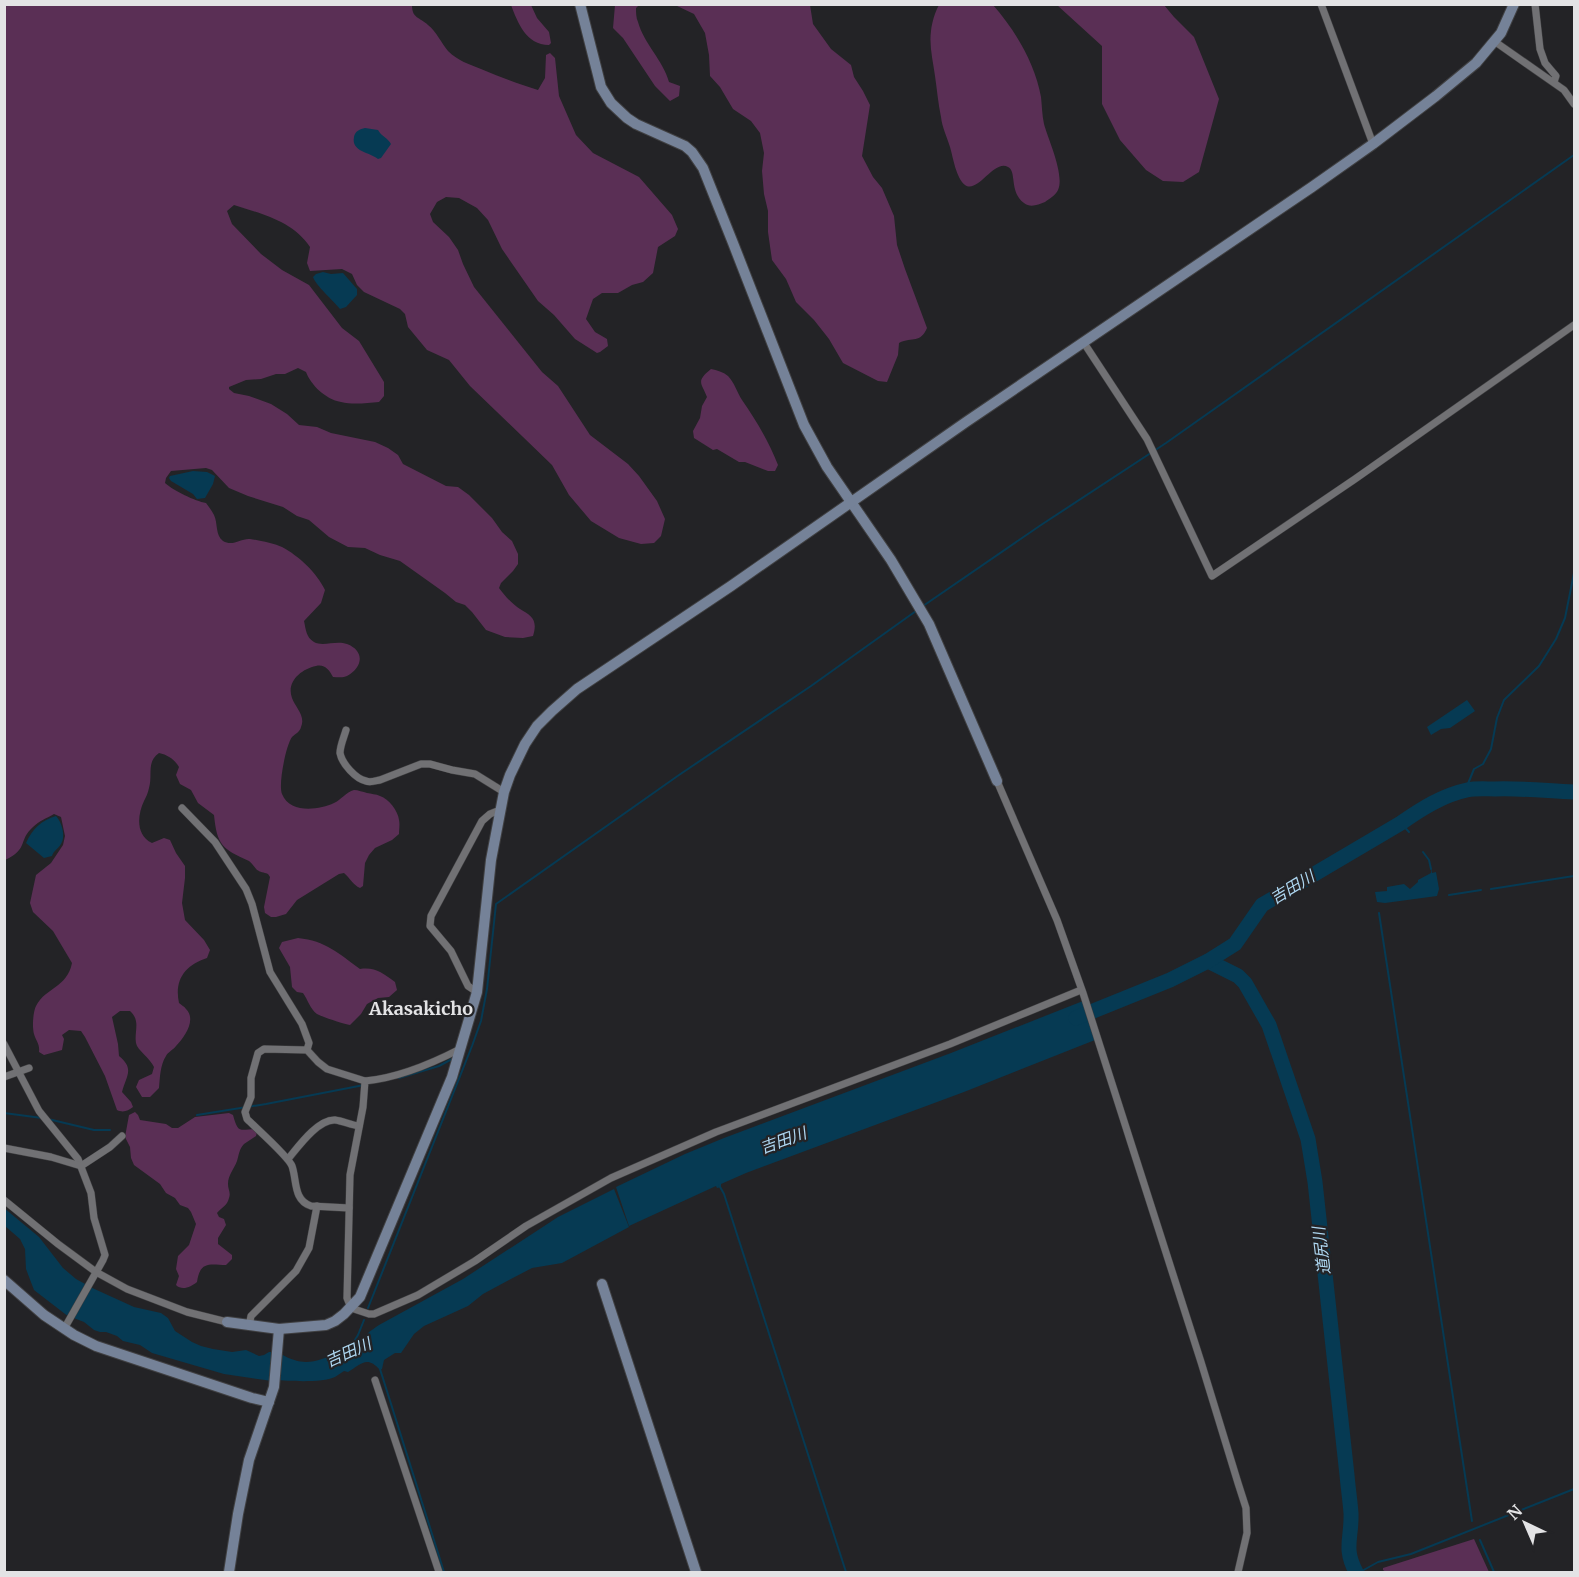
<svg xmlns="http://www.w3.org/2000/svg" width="1579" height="1577" font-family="Merriweather,'Noto Sans JP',serif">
  <rect width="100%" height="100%" fill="#232326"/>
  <!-- green -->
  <g fill="#5a2f55">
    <path d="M5 5H412C412 19 420 17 428 25 437 32 441 43 448 51 458 61 469 64 481 69 500 77 518 84 538 90L545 78 546 55 550 53 555 58 559 96 576 135 593 153 639 177 672 215 678 229 675 236 658 247 653 273 643 282 632 285 618 293H602L593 299 586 319 595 332 607 339 608 346 600 352 597 353 575 339 554 315 538 301 502 249 488 220 477 208 459 198 446 197 437 202 430 214 433 222 449 237 458 250 463 264 474 287 542 372 558 386 590 435 628 464 639 476 657 501 665 519 661 536 654 543 641 544 619 538 591 521 569 495 552 465 470 386 449 360 427 350 408 327 405 314 400 309 364 292 357 285 352 274 342 269 310 271 307 263 310 247C293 221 262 214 234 205L227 211 232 224 261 254 282 270 309 285 342 328 359 341 384 382V396L379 402C367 403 353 405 341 402 325 399 311 385 306 372L298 368 285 374H276L261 379 246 380 229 387V389L234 393 249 396 271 404 287 414 299 425 317 427 331 433 375 442 388 448 398 455 403 464 446 486 458 487 469 495 492 518 502 532 512 541 518 554V564L513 571 501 583 499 588C504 595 513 605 520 609 532 616 538 620 533 636L523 638 505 637 486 630 472 612 465 605 456 602 445 593 400 561 380 555 365 548 348 547 329 537 309 520 297 516 283 507 248 496 229 488 212 470 206 468 171 471 166 478 165 483C174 491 195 501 206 503 209 507 212 511 214 515 218 523 215 535 223 541 233 547 241 538 250 539 258 540 275 544 282 547 299 556 317 573 325 590L321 603 304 621C306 630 306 637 314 642 323 647 336 640 347 644 365 651 363 667 347 676 343 678 338 677 333 677 329 670 325 664 316 666 301 669 286 682 292 698 295 707 306 716 301 727 300 732 296 733 292 737 286 745 278 785 282 794 290 814 319 810 334 803 341 800 346 792 354 790 358 790 363 792 367 793 371 794 376 794 380 796 389 799 398 811 399 820 400 824 399 830 399 834L392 840 375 848 369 855 365 863 363 886 360 888C353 885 350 878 344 873L339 874 297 900 286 914 276 917H271L265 913 264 907 270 877 268 874C267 873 260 872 259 871 255 869 253 864 249 861 222 849 217 845 214 815L198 803 191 790 180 784 176 775 179 767C174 759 168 755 159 753 146 762 153 775 149 788 148 793 146 797 144 801 137 816 136 835 152 843L164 838 170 840 176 853 185 866V878L182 903 185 920 204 940 210 950 207 958C185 965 174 980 179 1003 181 1005 184 1006 186 1009 197 1020 184 1038 176 1046 173 1050 168 1052 166 1056 160 1065 160 1078 159 1088L150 1097H142L136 1087 139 1080 152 1074 154 1067C150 1058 137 1050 136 1043 134 1031 141 1021 130 1011H120L112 1017 118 1044 119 1056C135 1069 126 1076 122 1092L131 1102 133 1107C128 1111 123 1113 117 1110L105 1076 85 1037 81 1031 69 1030 62 1035 64 1039 62 1050 44 1055 39 1052C40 1044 36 1041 34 1034 32 1027 33 1012 36 1006 46 987 67 988 72 963L53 931 33 912 30 903 36 875 51 863 63 845 65 836 61 817 54 814C47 818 39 821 33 827 18 840 29 849 5 860Z"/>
    <path d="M511 5H531L537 18 549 32 551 43 549 45C526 45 518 23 511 5Z"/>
    <path d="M615 5H639L636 8C636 12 636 18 638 22 644 44 663 60 669 82L680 86 679 96 670 101 655 86 623 38 613 28Z"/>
    <path d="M675 5H810L813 24 831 49 851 65 854 77 863 91 870 105 862 156 873 177 882 188 894 216 897 245 905 269 927 328C920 344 913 336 899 343L898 355 887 382 878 381 843 363 829 339 814 320 796 302 786 279 772 260 768 232V211L764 194 762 171 764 153 760 133 751 121 733 109 720 87 710 76 709 55 705 33 694 14Z"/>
    <path d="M939 5H993C1015 30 1035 63 1041 97 1042 106 1042 115 1044 124 1048 139 1065 175 1058 190 1056 195 1049 199 1045 202 1038 205 1030 208 1024 203 1009 192 1017 171 1008 167 994 159 978 194 965 185 956 178 953 157 950 147 947 137 942 127 941 117 938 103 937 89 935 76 933 61 929 46 931 31 932 22 935 12 939 5Z"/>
    <polygon points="1057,5 1164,5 1174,17 1194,37 1219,99 1199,172 1183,182 1163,181 1146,170 1120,140 1102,104 1102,46"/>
    <path d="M711 369C717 370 723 372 728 376 734 382 737 392 742 400 756 420 769 442 778 465L775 471H768L745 462H739L717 449 713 450 694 438 693 431 700 418 702 406 707 397C702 383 695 382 711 369Z"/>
    <path d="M298 938C326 941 338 953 360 969 376 967 382 973 395 982L397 990 389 997 378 998 367 1004 361 1014 350 1025C344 1024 322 1017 317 1014 310 1009 308 1000 303 993L297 992 292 987 290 967 279 948 282 942Z"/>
    <path d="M135 1112 138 1115 140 1120 166 1124 172 1128H178L195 1117 229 1113 233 1115C238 1133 239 1130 255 1129L257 1132 256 1136C252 1139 248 1141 244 1144 239 1149 239 1155 237 1161 234 1169 228 1175 228 1184 228 1190 231 1192 229 1198 227 1206 222 1207 217 1213L219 1217 224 1219 226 1225 218 1238V1244L232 1255V1259L226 1265C211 1265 200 1260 197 1282 191 1287 182 1291 176 1285L179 1276 176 1269 178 1256 189 1245 196 1224 191 1212 188 1208 180 1205 175 1198 166 1193 160 1184 134 1165 131 1158 130 1147 125 1137 129 1115Z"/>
    <polygon points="1474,1539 1489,1572 1386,1572 1383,1570 1383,1568"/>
  </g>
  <!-- water -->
  <g fill="#063a53">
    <path d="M365 128 378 130C381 136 388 138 391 144L381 158 378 159C370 152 351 152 354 137 355 131 360 129 365 128Z"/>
    <path d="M323 272 331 274 343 273 357 289V295L346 307 340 309C333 300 316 286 313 277L316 274Z"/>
    <polygon points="193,471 207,472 215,476 213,484 205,498 197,499 193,494 171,481 169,478 170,476"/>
    <polygon points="1467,700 1475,711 1450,728 1441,729 1431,735 1427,727"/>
    <path d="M56 816C62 822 66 837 61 844 58 849 54 850 52 856L44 858 26 843C32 829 42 820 56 816Z"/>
    <polygon points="1431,868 1432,873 1436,872 1439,889 1437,896 1385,903 1377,902 1375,892 1387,891 1387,887 1404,884 1410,889 1418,882 1418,880 1431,873"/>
    <polygon points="1083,1001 1095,1040 964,1092 746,1173 721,1184 721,1187 717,1188 716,1186 629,1226 616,1187 685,1154 724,1138 951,1053"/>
    <path d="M614 1189 629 1227 562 1263 532 1268 509 1280 483 1294 468 1306 424 1326 414 1334 401 1353H395L384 1360 382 1369 380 1370C367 1355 361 1364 348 1372L344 1371C341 1373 338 1375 335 1377 323 1383 290 1381 275 1380L281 1354C305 1368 317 1361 340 1352 346 1349 353 1348 358 1345 362 1342 364 1337 367 1334 371 1330 375 1328 379 1325L463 1279 558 1217Z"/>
    <polygon points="4,1208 39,1237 63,1268 76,1279 87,1285 69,1317 34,1290 26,1269 25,1249 20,1239 5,1226"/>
    <polygon points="88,1286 134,1307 161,1313 168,1318 175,1331 192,1342 201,1346 213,1349 232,1352 246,1350 259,1356 264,1355 269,1352 275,1352 272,1381 224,1374 152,1353 140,1345 123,1341 117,1336 106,1332 100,1332 94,1330 84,1322 71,1317"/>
  </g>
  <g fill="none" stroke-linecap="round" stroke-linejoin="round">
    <!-- stream -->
    <g stroke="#063a53" stroke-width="2">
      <polyline points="923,606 1041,525 1166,443 1574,155"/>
      <polyline points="1465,791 1474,769 1483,764 1491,749 1497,718 1504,700 1539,666 1556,639 1565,618 1574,573"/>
      <polyline points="1401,823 1409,832"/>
      <polyline points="1423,852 1429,860 1431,869"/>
      <polyline points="1491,889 1574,876"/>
      <polyline points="1449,895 1481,890"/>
      <polyline points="1379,913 1472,1521"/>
      <polyline points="399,1078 439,1066 452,1059"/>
      <polyline points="4,1113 42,1118"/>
      <polyline points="197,1115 266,1104 364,1085"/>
      <polyline points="48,1119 94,1130 110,1130"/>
      <polyline points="719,1185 724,1194 846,1572"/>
      <polyline points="368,1308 472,1046 481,1021 487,989 496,904 679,775 811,686 916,611"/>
      <polyline points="348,1351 358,1335 364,1320"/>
      <polyline points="380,1369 444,1572"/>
      <polyline points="1480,1540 1494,1572"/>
      <polyline points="1360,1572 1378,1562 1411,1554 1574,1489"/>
    </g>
    <!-- river -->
    <g stroke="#063a53" stroke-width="15">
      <path d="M1208 961 1238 976 1245 983 1269 1025 1308 1139 1315 1182 1347 1475C1348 1487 1350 1500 1351 1513 1352 1538 1343 1548 1356 1572"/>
      <path d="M1076 1018 1170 980 1208 961 1235 944 1262 905 1401 823C1421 809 1443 795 1467 790 1477 788 1486 789 1495 789 1522 788 1548 791 1574 792"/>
    </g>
    <defs>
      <g id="street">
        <polyline points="1321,4 1373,144"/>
        <polyline points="1535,4 1540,49 1545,63 1556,76 1554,82"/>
        <polyline points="1494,41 1564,90 1574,104"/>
        <polyline points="1084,343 1147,439 1212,576 1355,479 1574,325"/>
        <path d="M346 730C344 737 340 746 340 753 342 764 356 779 366 781 370 783 375 781 380 780L421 764H430L452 770 475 774 504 792"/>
        <polyline points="997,781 1057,920 1083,993 1201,1362 1238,1483 1246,1508 1247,1533 1238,1572"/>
        <polyline points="182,808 215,842 246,889 252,904 270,972 302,1024 309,1043 307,1050"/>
        <polyline points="477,992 468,986 451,951 430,926 431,916 482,821 490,814 500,810"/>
        <polyline points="4,1044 39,1111 78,1159 91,1193 94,1218 105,1255 103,1260 64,1329"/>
        <path d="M460 1049C431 1064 398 1078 365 1081L363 1107 350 1175 347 1298 351 1308 369 1314H374L418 1295 475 1261 526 1226 611 1178 716 1132 950 1044 1081 990"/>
        <polyline points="4,1077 29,1068"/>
        <polyline points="4,1148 51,1157 81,1166 110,1147 122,1136"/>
        <path d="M288 1159C298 1147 318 1119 335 1120 343 1121 351 1125 359 1126"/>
        <polyline points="4,1200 58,1244 96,1272 127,1289 187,1312 227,1322"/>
        <path d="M349 1208 311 1206C293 1200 297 1180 292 1166 289 1157 256 1128 247 1119L245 1112 251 1097V1078L258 1053 264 1049 307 1050 318 1062 327 1069 365 1081"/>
        <polyline points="249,1326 251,1316 296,1271 309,1248 317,1206"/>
        <polyline points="375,1380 439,1572"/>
      </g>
      <g id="secondary">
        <polyline points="580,4 598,75 601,87 611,103 627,118 636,124 685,146 692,152 703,168 733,243 804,425 827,467 891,560 929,624 997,781"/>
        <polyline points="4,1280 44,1315 74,1335 96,1346 252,1398 269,1402"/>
        <polyline points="602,1284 696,1572"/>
        <polyline points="227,1322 279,1329 326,1325 335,1321 344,1314 360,1297 452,1077 477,992 491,860 504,792 510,775 525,744 537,726 552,711 577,689 731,586 966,422 1312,187 1373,144 1436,96 1476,63 1501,33 1514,4"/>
        <polyline points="229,1572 238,1514 249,1460 274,1387 279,1329"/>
      </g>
    </defs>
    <!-- street casing -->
    <use href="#street" stroke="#404042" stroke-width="8"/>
    <!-- secondary casing -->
    <use href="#secondary" stroke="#404042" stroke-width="12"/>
    <!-- street -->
    <use href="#street" stroke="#717174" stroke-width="7"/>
    <!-- secondary -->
    <use href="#secondary" stroke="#758298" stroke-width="10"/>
  </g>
  <g text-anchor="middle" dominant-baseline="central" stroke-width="4.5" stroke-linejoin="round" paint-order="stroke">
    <!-- water labels -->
    <g font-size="16" font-style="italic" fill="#aed7f1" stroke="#232326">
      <text transform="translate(1292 887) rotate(-31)">吉田川</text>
      <text transform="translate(783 1140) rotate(-20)">吉田川</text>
      <text transform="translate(1321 1251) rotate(-97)">道尻川</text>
      <text transform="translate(348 1352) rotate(-24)">吉田川</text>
    </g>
    <!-- quarter labels -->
    <g font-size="18" font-weight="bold" fill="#e3e3e5" stroke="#232326">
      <text x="421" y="1008">Akasakicho</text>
    </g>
  </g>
  <!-- border -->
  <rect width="1579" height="1577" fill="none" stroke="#e3e3e5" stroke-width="12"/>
  <!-- north arrow -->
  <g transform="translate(1525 1523) rotate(316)" stroke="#232326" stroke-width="4.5" paint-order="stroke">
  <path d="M0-4.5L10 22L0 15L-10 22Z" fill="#e3e3e5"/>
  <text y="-9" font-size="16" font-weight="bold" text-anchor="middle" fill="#e3e3e5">N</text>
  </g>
</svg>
